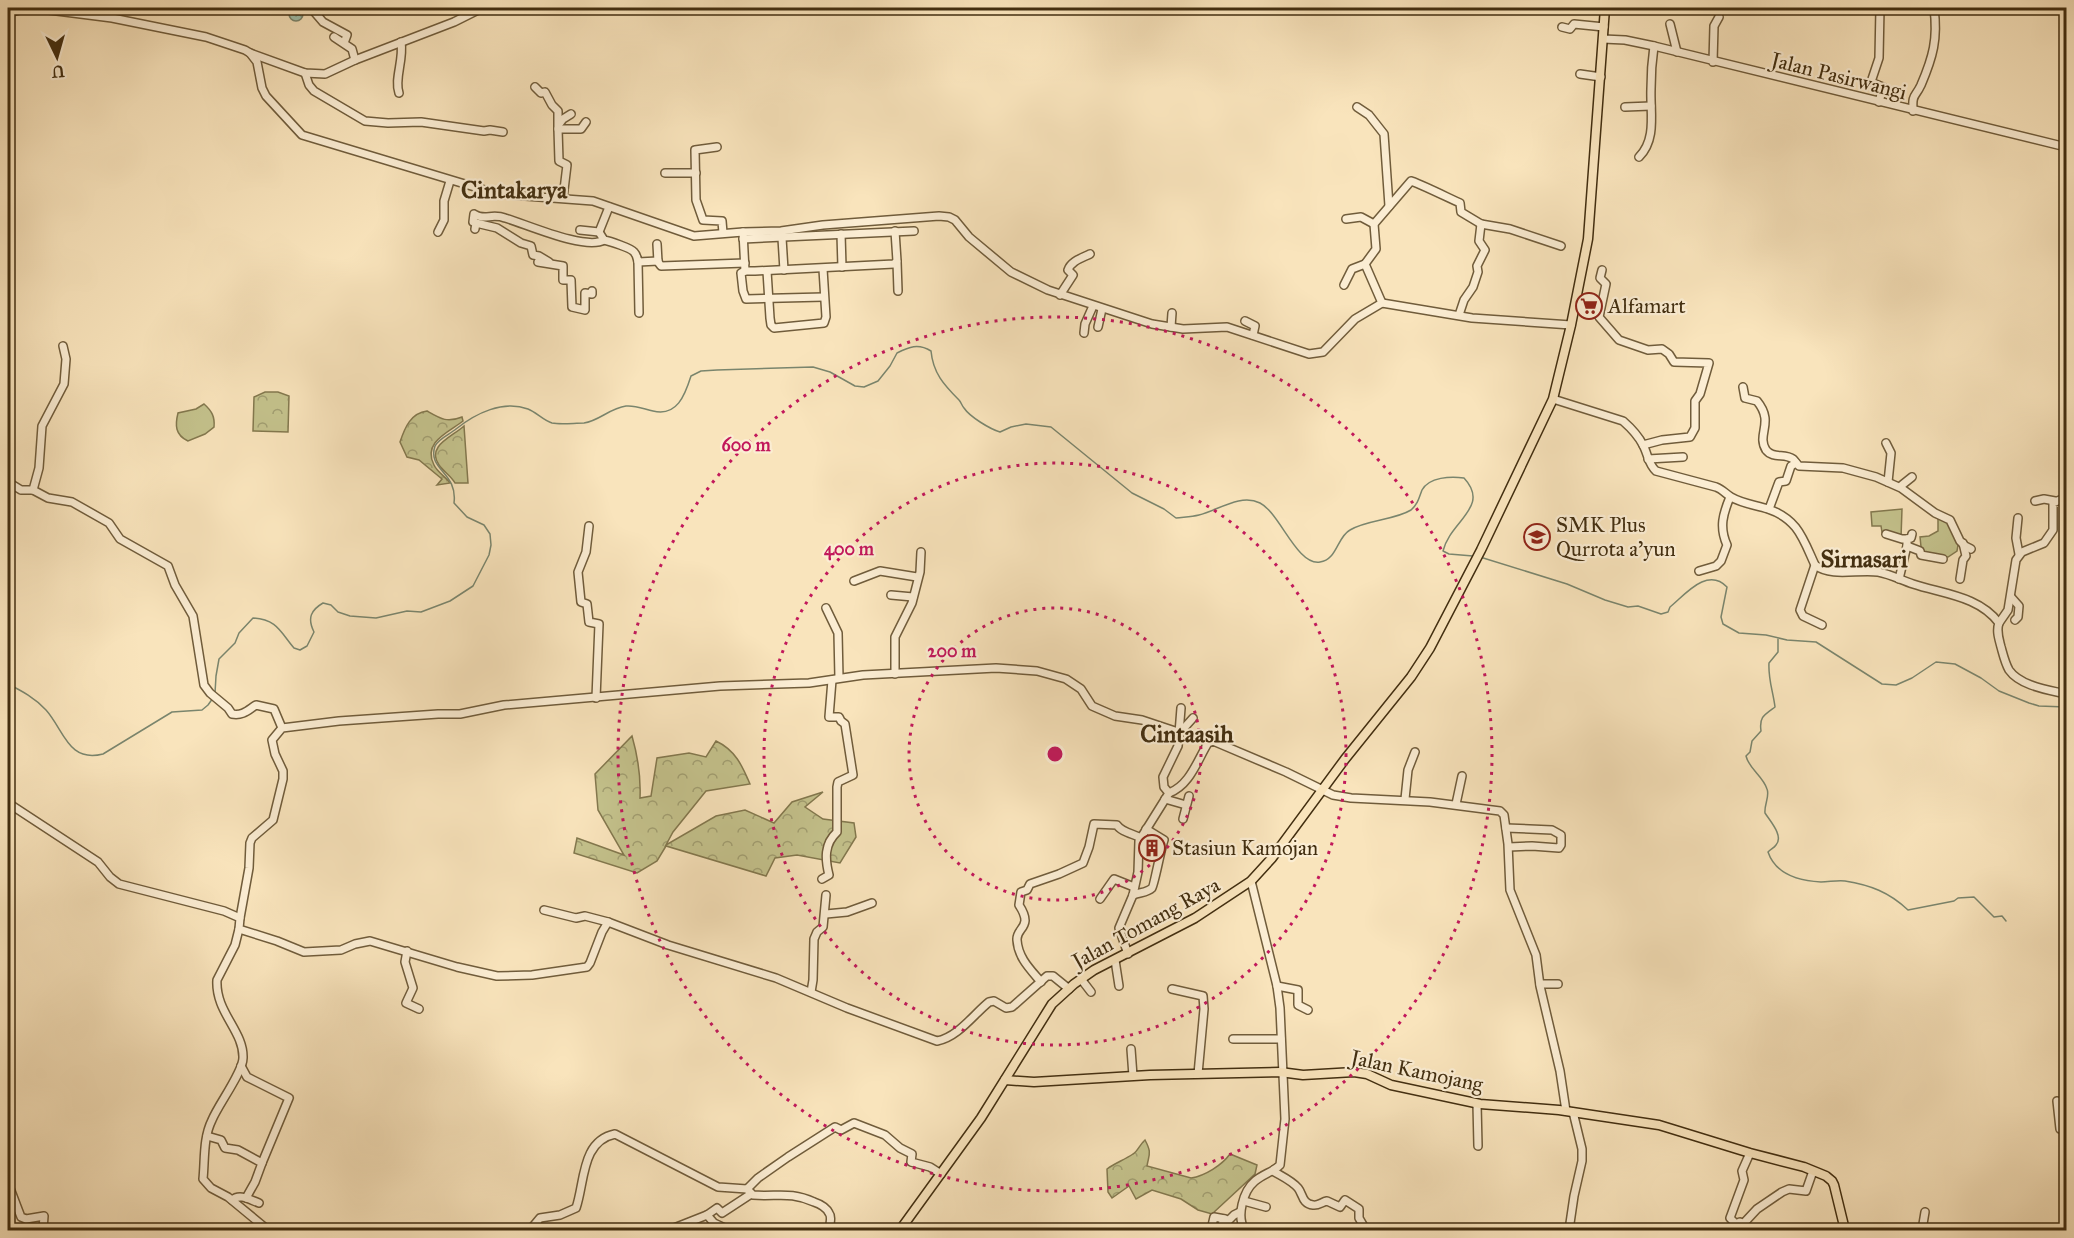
<svg xmlns="http://www.w3.org/2000/svg" width="2074" height="1238" font-family="'IM FELL Great Primer',serif">
  <defs>
    <pattern id="forest-crowns" width="20" height="18" patternUnits="userSpaceOnUse" patternTransform="scale(1.5)"><rect width="20" height="18" fill="#c4c28c"/><path d="M2 6a3 3 0 1 1 6 0M12 15a3 3 0 1 1 6 0" fill="none" stroke="#a19e71"/></pattern>
    <pattern id="water-ripples" width="26" height="14" patternUnits="userSpaceOnUse" patternTransform="scale(1.5)"><rect width="26" height="14" fill="#9fbfab"/><path d="M2 4q2-2 4 0t4 0M15 11q2-2 4 0t4 0" fill="none" stroke="#839c8a"/></pattern>
  </defs>
  <rect width="100%" height="100%" fill="#f9e4bc"/>
  <filter id="stains"><feTurbulence type="fractalNoise" baseFrequency=".00333" numOctaves="4"/><feColorMatrix values="0 0 0 0 .2 0 0 0 0 .09 0 0 0 0 .02 0 0 0 .5 -.17"/></filter>
  <radialGradient id="worn" r=".72"><stop offset=".6" stop-color="#630" stop-opacity="0"/><stop offset="1" stop-color="#630" stop-opacity=".3"/></radialGradient>
  <!-- grass -->
  <g fill="#c4c28c" stroke="#83784e" stroke-width="1.5">
    <path d="M204 404C212 411 215 417 214 427L205 434 188 441C175 435 175 425 178 413L196 409Z"/>
    <polygon points="1902,509 1901,538 1882,532 1881,526 1872,526 1871,512"/>
    <path d="M1938 517C1951 524 1961 535 1957 551L1948 557 1922 556 1920 537 1929 536 1938 531Z"/>
  </g>
  <!-- forest -->
  <g fill="url(#forest-crowns)" stroke="#83784e" stroke-width="1.5">
    <polygon points="265,392 278,392 289,396 288,432 253,431 254,397"/>
    <path d="M427 411C441 419 447 423 462 417L463 421C449 432 422 442 434 465 437 472 446 477 450 483L437 485 442 479 419 460 407 457 400 442C405 427 411 413 427 411Z"/>
    <path d="M464 426 468 483H455C451 476 444 472 439 465 426 446 452 437 464 426Z"/>
    <path d="M632 736C638 757 641 776 640 798L651 796 657 758 689 753 706 757 716 741C735 750 742 765 750 784L706 791 673 832 666 845 716 816 745 810 774 823 792 802 823 792 805 807 823 819 854 823 856 837 840 863 797 855 775 858 766 876 666 846 657 861 637 873 574 853 577 838 624 855 598 810 595 774Z"/>
    <path d="M1145 1140C1152 1153 1149 1154 1147 1166L1191 1178C1205 1176 1222 1165 1230 1154L1257 1165 1255 1174 1212 1214 1198 1210 1181 1199 1152 1190 1136 1199 1129 1186 1112 1198 1108 1192 1107 1169C1115 1163 1124 1160 1133 1154 1138 1151 1140 1144 1145 1140Z"/>
  </g>
  <!-- water -->
  <circle fill="url(#water-ripples)" stroke="#7a856d" stroke-width="1.5" cx="296" cy="14" r="7"/>
  <g fill="none" stroke-linecap="round" stroke-linejoin="round">
    <!-- stream -->
    <g stroke="#7a856d" stroke-width="1.5">
      <path d="M1480 557 1567 584 1605 600 1628 607 1638 606 1661 614 1668 612 1670 607C1684 596 1707 566 1727 587L1721 617 1723 624 1739 633 1766 635 1787 640 1816 642 1882 684 1896 685 1912 678 1936 662 1955 664 1981 678 1999 691 2029 703 2039 706 2066 707"/>
      <path d="M1778 639V652L1769 663C1768 679 1773 691 1775 707 1764 715 1759 717 1761 731L1752 741 1750 752 1746 756C1749 769 1763 776 1767 789 1770 796 1764 805 1765 813 1770 821 1784 836 1776 845 1774 848 1771 849 1768 852 1776 875 1799 881 1821 882 1829 882 1837 880 1845 881 1870 885 1889 892 1908 910L1954 901 1958 898 1974 897 1994 917 2002 916 2006 921"/>
      <path d="M8 684C22 691 35 698 46 710 64 730 68 763 103 754L172 712 202 710 208 705 213 698"/>
      <path d="M215 693 216 676 219 659 235 643 239 633 253 618C277 619 281 633 294 648L300 650 307 646 314 632C307 618 311 610 323 603L331 605 338 612 350 616 376 618 407 611 421 612 450 601 473 586 489 555 491 545 490 534 484 525 467 517 454 503C458 472 427 470 435 446 438 439 450 434 456 429 476 413 503 400 528 409 536 412 544 421 552 423 561 425 574 423 584 423 599 421 610 408 626 406 635 405 644 409 653 411 677 417 685 395 691 376L701 371 717 370 813 367 830 372 855 386 864 387 878 381 890 366 897 353C909 347 918 343 931 351 933 373 944 385 959 400 961 402 962 406 964 408 970 417 990 429 1000 432L1011 427 1026 424 1051 427 1132 493 1164 509 1176 518C1183 517 1191 517 1199 515 1217 511 1240 493 1260 503 1280 513 1297 566 1320 562 1337 560 1337 537 1350 530 1366 520 1395 520 1411 510 1418 504 1419 498 1422 490 1429 477 1451 476 1464 478 1491 507 1450 521 1443 551L1449 554 1473 556"/>
    </g>
    <defs>
      <g id="minor">
        <polyline points="311,8 323,22 347,35 344,43"/>
        <polyline points="8,13 24,9 41,9 112,18 206,37 245,50 250,53 257,62 262,88 266,96 302,135 498,194 593,201 694,236 743,232 781,231 823,225 939,216 949,217 955,220 969,237 1011,272 1048,290 1152,324 1183,329 1227,327 1309,354 1323,352 1355,319 1382,303 1472,318 1571,325"/>
        <polyline points="1670,24 1677,52"/>
        <polyline points="1562,27 1570,29 1574,24 1604,27"/>
        <polyline points="334,37 352,49 355,60"/>
        <polyline points="1603,39 1625,40 1654,46 2066,147"/>
        <polyline points="250,53 305,73 325,74 355,60 454,22 482,8"/>
        <polyline points="1713,62 1714,26 1719,17"/>
        <polyline points="305,73 309,85 314,91 365,121 388,123 421,122 484,131 490,130 503,132"/>
        <polyline points="1580,74 1601,77"/>
        <polyline points="535,87 541,93 545,92 552,105 558,111 558,129"/>
        <path d="M399 93C394 79 404 60 401 42"/>
        <polyline points="1879,102 1883,87 1871,82 1879,58 1880,8"/>
        <polyline points="1357,107 1369,115 1384,134 1389,206"/>
        <polyline points="1625,107 1651,106"/>
        <path d="M1913 111C1912 93 1915 98 1921 85 1933 57 1938 39 1934 8"/>
        <polyline points="560,123 563,119 571,114"/>
        <polyline points="717,147 695,150 696,200 703,220 722,221 723,233"/>
        <path d="M1639 157C1657 139 1650 112 1651 89 1651 75 1652 60 1654 46"/>
        <polyline points="665,173 696,173"/>
        <polyline points="563,198 567,165 559,161 558,129 581,129 586,122"/>
        <polyline points="1346,219 1361,217 1374,224"/>
        <path d="M476 223 473 222 474 214C484 221 492 213 505 218 526 224 586 251 604 240"/>
        <polyline points="475,229 476,223 497,228 521,243 531,246 533,255 539,256 549,262"/>
        <polyline points="580,230 599,232 609,207"/>
        <polyline points="438,232 444,220 444,201 450,181"/>
        <path d="M599 232 604 240C609 241 631 248 634 252 637 255 637 258 638 262L658 261"/>
        <polyline points="743,232 745,271 755,271 894,264 897,261 895,231"/>
        <polyline points="841,234 842,267"/>
        <polyline points="782,238 784,270"/>
        <polyline points="743,239 914,231"/>
        <polyline points="657,244 658,262 661,266 745,263"/>
        <polyline points="538,262 563,266 563,280 571,280 572,307 585,310 585,293 592,294 592,291"/>
        <polyline points="638,262 639,313"/>
        <polyline points="897,262 898,291"/>
        <polyline points="1602,270 1600,278 1606,284 1599,317 1619,340 1648,350 1662,349 1669,354 1674,362 1709,363 1700,394 1695,401 1695,428 1690,437 1662,440 1643,445"/>
        <polyline points="745,271 741,273 743,291 746,299 824,297"/>
        <polyline points="767,271 770,318 771,325 774,328 824,323 826,317 823,269"/>
        <polyline points="1344,285 1352,269 1365,264"/>
        <path d="M1060 295 1073 275 1068 270C1071 261 1082 258 1090 254"/>
        <path d="M1382 303 1365 264 1376 249 1374 224 1411 181C1416 182 1451 199 1460 203L1461 212 1481 224 1510 229 1561 246"/>
        <polyline points="1459,315 1464,300 1473,287 1478,272 1477,266 1485,250 1479,241 1481,224"/>
        <polyline points="1245,321 1255,326 1253,335"/>
        <polyline points="1098,327 1102,309"/>
        <polyline points="1171,327 1172,313"/>
        <polyline points="1084,333 1085,324 1093,306"/>
        <path d="M1743 387 1745 398 1757 401C1775 423 1756 434 1766 450 1773 459 1785 453 1793 459 1795 461 1797 464 1799 466L1843 468 1876 477 1901 488 1935 513 1950 520 1960 541 1965 546 1971 549"/>
        <path d="M1553 399 1623 421C1631 428 1638 435 1643 445 1648 454 1648 464 1656 471L1716 487C1722 489 1726 494 1731 497 1743 504 1756 505 1768 509 1798 519 1803 539 1815 565 1832 578 1858 569 1878 572 1890 574 1901 580 1913 584 1943 594 1979 596 1999 623 1996 631 1999 639 2001 647 2003 654 2005 663 2009 670 2020 686 2049 690 2066 694"/>
        <polyline points="1886,443 1891,453 1888,482"/>
        <polyline points="1648,459 1683,457"/>
        <path d="M8 482 21 490H33L48 498 72 502 109 523 120 539 168 566 175 585 193 616 204 685 210 693 228 708 232 714C243 716 248 710 256 705L274 709 282 728"/>
        <polyline points="1902,485 1912,477"/>
        <polyline points="33,490 39,468 42,426 64,384 66,359 63,346"/>
        <polyline points="2035,501 2044,499 2055,501"/>
        <polyline points="1769,509 1779,482 1786,481 1791,466 1796,463"/>
        <polyline points="2018,518 2016,538 2019,554"/>
        <polyline points="589,526 586,552 578,572 581,602 587,604 589,622 599,624 596,698"/>
        <polyline points="1886,534 1902,539 1907,539"/>
        <polyline points="1907,546 1920,551 1921,555 1943,559"/>
        <polyline points="1815,565 1800,610 1803,616 1822,625"/>
        <path d="M1699 571 1716 566 1721 561 1727 545C1719 527 1723 514 1730 497"/>
        <polyline points="1899,579 1907,546 1907,539 1911,538 1912,534"/>
        <polyline points="1960,579 1963,560 1966,556 1963,543"/>
        <polyline points="854,581 880,571 917,577"/>
        <polyline points="891,595 913,597"/>
        <polyline points="2011,597 2019,606 2018,617 2015,620"/>
        <polyline points="826,608 838,633 839,678"/>
        <polyline points="1999,623 2008,610 2016,560 2022,552 2044,543 2053,530 2053,503 2062,499 2066,494"/>
        <polyline points="895,674 895,637 912,603 920,572 921,552"/>
        <polyline points="1178,731 1184,728 1193,718"/>
        <path d="M1169 793C1190 785 1197 761 1208 743L1213 741 1286 772 1333 795 1351 798 1430 802 1500 811 1504 815 1508 844 1510 890 1536 955 1540 986 1560 1071 1566 1111"/>
        <polyline points="1165,799 1186,805"/>
        <polyline points="1405,799 1408,770 1415,752"/>
        <path d="M8 803 98 862 110 877 119 884 224 911 240 918 239 929 277 941 304 952 341 950 355 944 370 941 457 967 497 976 532 975 587 967 590 963 602 932 608 922 668 945 776 978 847 1008 937 1041C958 1037 973 1015 989 1002L994 1001 1006 1008 1012 1007 1047 976H1053L1069 989"/>
        <polyline points="1456,804 1462,776"/>
        <polyline points="1183,819 1189,796"/>
        <polyline points="1506,828 1552,830 1561,835 1561,845 1559,848 1532,846 1509,847"/>
        <path d="M822 879 829 875C825 859 824 844 837 832V787L838 782 853 775 845 724 841 721 839 717H829L832 680"/>
        <path d="M1133 895C1140 892 1147 893 1152 888 1154 886 1161 848 1164 840L1146 829"/>
        <polyline points="1100,899 1114,879 1134,887"/>
        <polyline points="544,910 576,918 585,916 608,922"/>
        <polyline points="826,914 847,912 872,903"/>
        <polyline points="240,918 249,868 250,843 252,838 273,820 283,779 283,771 275,754 272,740 282,728 339,721 438,714 460,714 504,705 720,686 809,683 863,675 996,668 1037,671 1066,679 1081,689 1092,706 1115,716 1142,720 1178,732"/>
        <path d="M239 929 235 945 217 980C215 1012 244 1031 243 1058 243 1072 218 1105 212 1120 203 1138 205 1159 203 1179L211 1188 228 1197 268 1230"/>
        <polyline points="407,951 405,962 413,988 406,1003 419,1009"/>
        <polyline points="1128,954 1119,928 1133,895 1138,872 1139,841 1169,793 1164,787 1163,777 1178,746 1181,708"/>
        <polyline points="1115,960 1119,986"/>
        <polyline points="1081,979 1091,992"/>
        <path d="M1041 982C1031 970 1018 958 1017 940 1016 927 1034 928 1019 905L1021 892 1027 890 1030 884 1059 874 1083 863 1089 847 1094 824 1117 825C1121 832 1134 834 1141 838"/>
        <polyline points="1540,984 1558,984"/>
        <polyline points="1277,986 1298,990 1298,1005 1308,1010"/>
        <polyline points="1172,989 1203,996 1204,1009 1198,1074"/>
        <polyline points="811,992 813,980 814,939 817,932 823,927 826,895"/>
        <polyline points="1233,1039 1281,1039"/>
        <polyline points="1131,1049 1133,1076"/>
        <polyline points="241,1066 247,1077 289,1098 262,1163"/>
        <polyline points="2057,1101 2060,1129 2066,1128"/>
        <polyline points="1477,1104 1478,1146"/>
        <polyline points="207,1136 221,1140 225,1148 238,1150 262,1163 255,1182 246,1198"/>
        <polyline points="1750,1153 1742,1171 1744,1180 1730,1218 1736,1224 1740,1222 1743,1224 1757,1209 1782,1192 1789,1189 1806,1191 1813,1171"/>
        <path d="M1273 1171C1281 1176 1291 1180 1298 1188 1303 1194 1302 1204 1313 1205 1318 1206 1322 1202 1327 1201L1340 1207 1345 1200 1359 1209V1218L1366 1230"/>
        <polyline points="8,1183 21,1217 26,1219 44,1216 43,1230"/>
        <polyline points="747,1189 758,1178 788,1157 835,1127 841,1130 854,1123 885,1135 900,1148 912,1154 911,1162 930,1167 941,1174"/>
        <path d="M232 1200C240 1193 250 1200 259 1203"/>
        <polyline points="1244,1201 1266,1207"/>
        <polyline points="707,1215 714,1223 729,1230"/>
        <path d="M530 1230 540 1218 560 1215 576 1208C585 1182 581 1141 615 1134L718 1187 747 1189 753 1195C777 1197 790 1191 814 1202 820 1204 826 1207 829 1213 833 1218 828 1224 831 1230"/>
        <polyline points="669,1230 707,1215 717,1208 722,1213 751,1194"/>
        <polyline points="1211,1230 1214,1217 1225,1219"/>
        <polyline points="1220,1230 1224,1219 1228,1221 1234,1215 1240,1212"/>
        <path d="M1245 1230C1236 1217 1243 1191 1255 1181 1263 1174 1273 1172 1280 1165L1285 1119 1280 1008 1277 986 1251 881"/>
        <polyline points="1569,1230 1574,1196 1582,1161 1582,1149 1573,1112"/>
        <polyline points="1922,1230 1925,1212"/>
      </g>
      <g id="major">
        <polyline points="1005,1080 1034,1082 1150,1075 1280,1072 1303,1075 1354,1072 1367,1074 1391,1085 1480,1104 1559,1110 1659,1125 1750,1153 1804,1167 1826,1176 1832,1181 1834,1185 1845,1230"/>
        <polyline points="900,1230 981,1118 1052,1004 1074,984 1094,970 1195,918 1251,881 1272,858 1345,759 1411,677 1430,648 1481,550 1553,399 1571,325 1588,239 1605,8"/>
      </g>
    </defs>
    <!-- minor casing -->
    <use href="#minor" stroke="#705c3b" stroke-width="10"/>
    <!-- major casing -->
    <use href="#major" stroke="#422e10" stroke-width="11"/>
    <!-- minor -->
    <use href="#minor" stroke="#fbedd3" stroke-width="7"/>
    <!-- major -->
    <use href="#major" stroke="#f9e4bc" stroke-width="8"/>
  </g>
  <!-- distance rings -->
  <g fill="none" stroke="#c2185b" stroke-width="3" stroke-dasharray="3 6">
    <circle cx="1055" cy="754" r="146"/>
    <circle cx="1055" cy="754" r="291"/>
    <circle cx="1055" cy="754" r="437"/>
  </g>
  <!-- icons -->
  <defs>
    <symbol id="supermarket-ring" viewBox="-11 -11 22 22"><circle r="9.5" fill="#fbedd3" stroke="#8f2418" stroke-width="1.5"/><path d="M-6-5.5h2.5l.6 2H6L4.5 2H-2.5L-4.4-4H-6ZM-1.5 3.2a1.3 1.3 0 1 0 .1 0ZM3 3.2a1.3 1.3 0 1 0 .1 0Z" fill="#8f2418"/></symbol>
    <symbol id="school-ring" viewBox="-11 -11 22 22"><circle r="9.5" fill="#fbedd3" stroke="#8f2418" stroke-width="1.5"/><path d="M0-5L7-2L0 1L-7-2ZM-4 1L0 2.5L4 1V4Q0 6-4 4Z" fill="#8f2418"/></symbol>
    <symbol id="building-ring" viewBox="-11 -11 22 22"><circle r="9.5" fill="#fbedd3" stroke="#8f2418" stroke-width="1.5"/><path d="M-4-6H4V6H1V3H-1V6H-4ZM-2.5-4.3h1.7v1.8h-1.7ZM.8-4.3h1.7v1.8H.8ZM-2.5-1h1.7V.8h-1.7ZM.8-1h1.7V.8H.8Z" fill="#8f2418"/></symbol>
  </defs>
  <g fill-rule="evenodd">
    <use href="#supermarket-ring" x="1574" y="291" width="30" height="30"/>
    <use href="#school-ring" x="1522" y="522" width="30" height="30"/>
    <use href="#building-ring" x="1137" y="833" width="30" height="30"/>
  </g>
  <g text-anchor="middle" dominant-baseline="central" stroke-width="4.5" stroke-linejoin="round" paint-order="stroke">
    <!-- street labels -->
    <g font-size="21" fill="#422e10" stroke="#fbedd3">
      <text transform="translate(1839 76) rotate(14)">Jalan Pasirwangi</text>
      <text transform="translate(1146 923) rotate(-29)">Jalan Tomang Raya</text>
      <text transform="translate(1417 1071) rotate(12)">Jalan Kamojang</text>
    </g>
    <!-- poi labels -->
    <g font-size="21" fill="#422e10" stroke="#fbedd3" text-anchor="start">
      <text x="1608" y="306">Alfamart</text>
      <text x="1556" y="525">SMK Plus<tspan x="1556" dy="24">Qurrota a'yun</tspan></text>
      <text x="1172" y="848">Stasiun Kamojan</text>
    </g>
    <!-- quarter labels -->
    <g font-size="24" font-weight="bold" fill="#422e10" stroke="#fbedd3">
      <text x="514" y="190">Cintakarya</text>
      <text x="1864" y="559">Sirnasari</text>
      <text x="1187" y="734">Cintaasih</text>
    </g>
  </g>
  <circle cx="1055" cy="754" r="9" fill="#c2185b" stroke="#fbedd3" stroke-width="3"/>
  <g font-size="18" text-anchor="middle" font-weight="bold" fill="#c2185b" stroke="#fbedd3" stroke-width="4.5" stroke-linejoin="round" paint-order="stroke">
    <text x="746" y="451">600 m</text>
    <text x="849" y="555">400 m</text>
    <text x="952" y="657">200 m</text>
  </g>
  <!-- margin -->
  <rect width="2074" height="1238" fill="none" stroke="#f9e4bc" stroke-width="30"/>
  <rect x="9" y="9" width="2056" height="1220" fill="none" stroke="#422e10" stroke-width="3"/>
  <rect x="15" y="15" width="2044" height="1208" fill="none" stroke="#422e10" stroke-width="1.5"/>
  <!-- north arrow -->
  <g transform="translate(57 57) rotate(175)" stroke="#fbedd3" stroke-width="4.5" paint-order="stroke">
  <path d="M0-4.5L10 22L0 15L-10 22Z" fill="#422e10"/>
  <text y="-9" font-size="16" font-weight="bold" text-anchor="middle" fill="#422e10">U</text>
  </g>
  <rect width="100%" height="100%" filter="url(#stains)"/>
  <rect width="100%" height="100%" fill="url(#worn)"/>
</svg>
